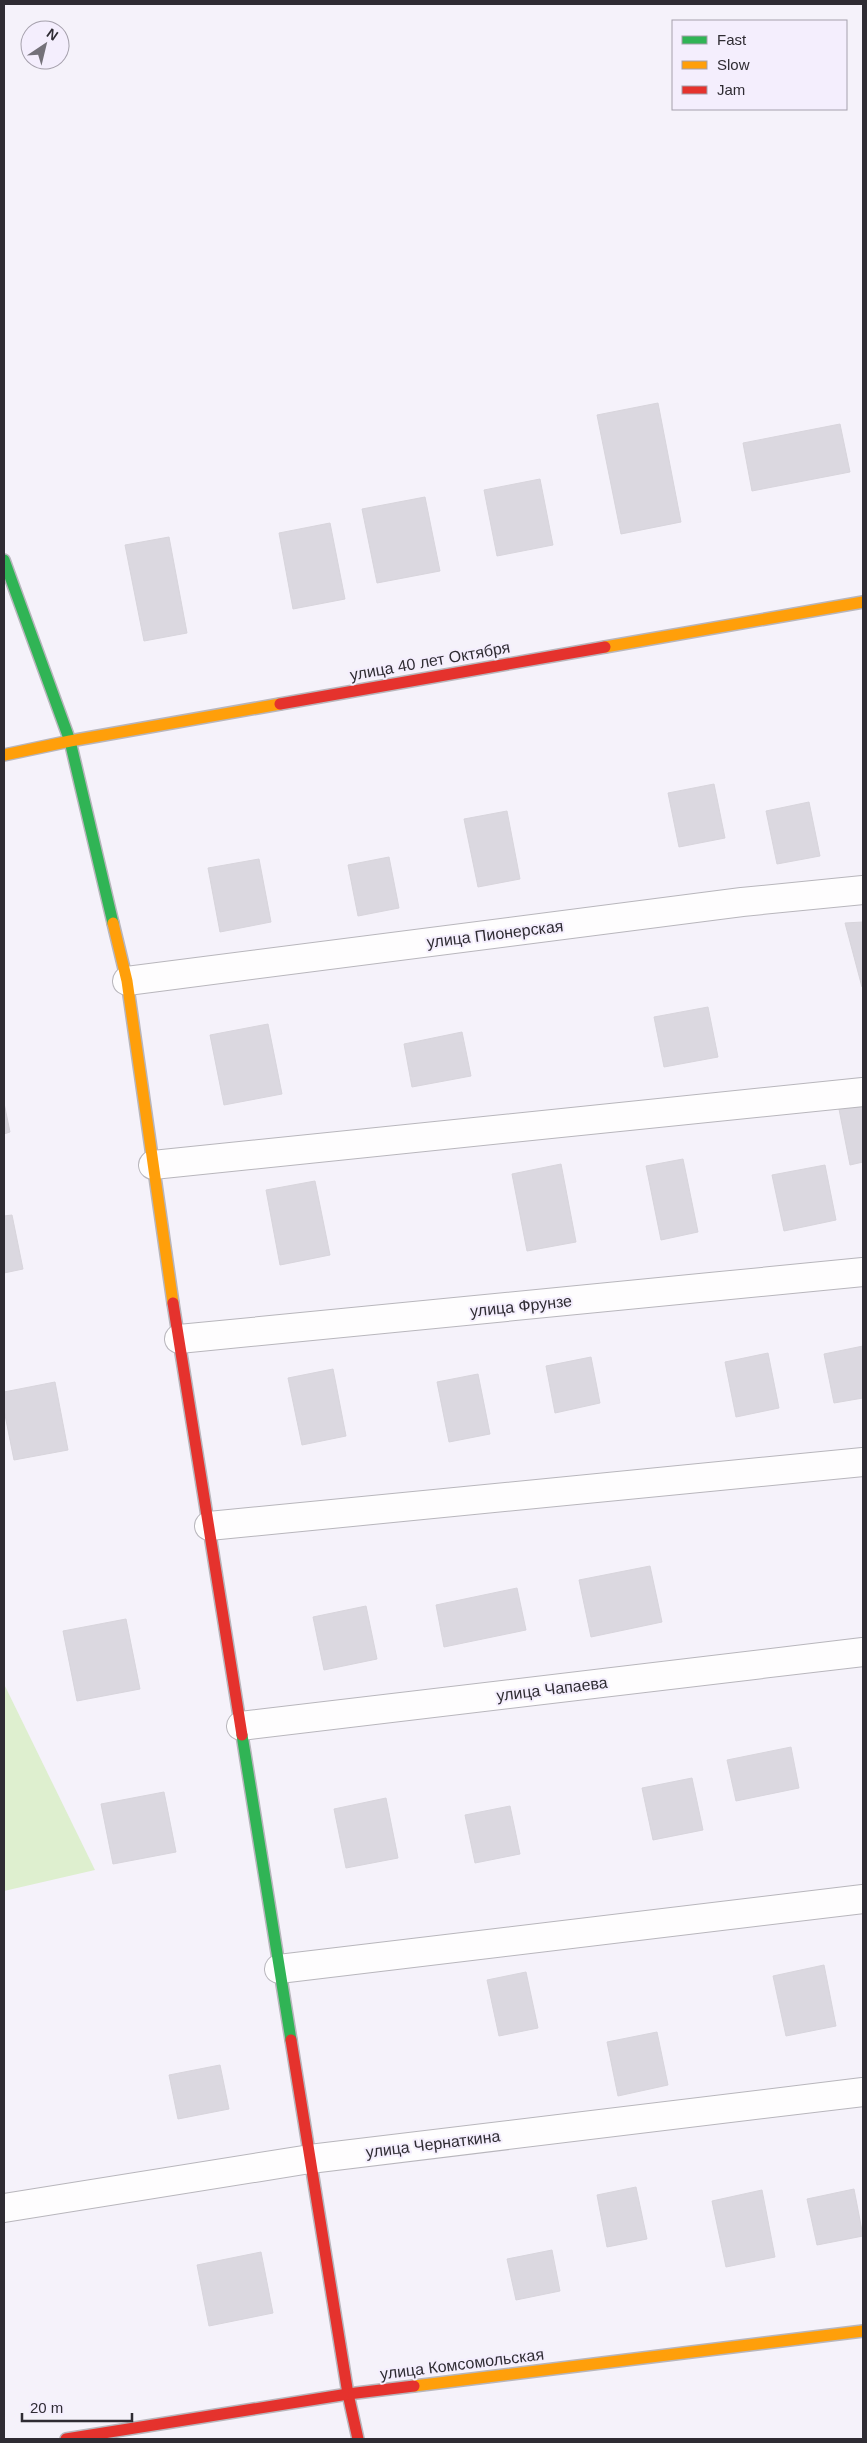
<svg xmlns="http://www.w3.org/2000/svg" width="867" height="2443" font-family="Helvetica,sans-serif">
  <rect width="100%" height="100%" fill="#f5f2fa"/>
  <!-- green -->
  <polygon fill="#deefcf" points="4,1684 95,1870 4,1891"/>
  <!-- building -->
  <g fill="#dbd8e0" stroke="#d8d5dc">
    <polygon points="658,403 681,522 621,534 597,415"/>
    <polygon points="840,424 850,472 752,491 743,443"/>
    <polygon points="540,479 553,545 497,556 484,490"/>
    <polygon points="425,497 440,571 377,583 362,509"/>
    <polygon points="330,523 345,599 293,609 279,533"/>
    <polygon points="169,537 187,633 144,641 125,545"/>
    <polygon points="714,784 725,838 679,847 668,793"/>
    <polygon points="809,802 820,856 777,864 766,811"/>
    <polygon points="507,811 520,879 478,887 464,819"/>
    <polygon points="389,857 399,908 358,916 348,865"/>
    <polygon points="259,859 271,922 220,932 208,868"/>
    <polygon points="863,922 863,987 862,987 845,923"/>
    <polygon points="708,1007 718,1057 664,1067 654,1017"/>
    <polygon points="268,1024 282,1094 224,1105 210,1035"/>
    <polygon points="462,1032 471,1076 412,1087 404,1044"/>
    <polygon points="863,1099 863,1162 850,1165 838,1104"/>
    <polygon points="4,1103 10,1132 4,1134"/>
    <polygon points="683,1159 698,1232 661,1240 646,1166"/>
    <polygon points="561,1164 576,1242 527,1251 512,1174"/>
    <polygon points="825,1165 836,1220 784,1231 772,1175"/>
    <polygon points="315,1181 330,1255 280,1265 266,1190"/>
    <polygon points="12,1215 23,1269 4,1273 4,1216"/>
    <polygon points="863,1346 863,1398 834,1403 824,1354"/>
    <polygon points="768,1353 779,1408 736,1417 725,1362"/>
    <polygon points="591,1357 600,1403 555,1413 546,1366"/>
    <polygon points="333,1369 346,1436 302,1445 288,1378"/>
    <polygon points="478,1374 490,1434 449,1442 437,1382"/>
    <polygon points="55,1382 68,1450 14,1460 4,1410 4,1392"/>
    <polygon points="650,1566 662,1622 591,1637 579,1580"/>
    <polygon points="517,1588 526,1630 444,1647 436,1605"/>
    <polygon points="366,1606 377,1659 324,1670 313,1617"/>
    <polygon points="126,1619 140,1689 77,1701 63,1631"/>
    <polygon points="791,1747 799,1788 736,1801 727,1760"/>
    <polygon points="692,1778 703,1830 653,1840 642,1788"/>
    <polygon points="164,1792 176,1852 113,1864 101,1804"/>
    <polygon points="386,1798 398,1858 346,1868 334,1809"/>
    <polygon points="510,1806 520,1854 475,1863 465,1815"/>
    <polygon points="824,1965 836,2026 786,2036 773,1976"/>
    <polygon points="526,1972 538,2028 499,2036 487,1980"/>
    <polygon points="657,2032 668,2085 618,2096 607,2042"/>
    <polygon points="220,2065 229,2109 178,2119 169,2075"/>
    <polygon points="636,2187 647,2239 607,2247 597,2195"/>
    <polygon points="854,2189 863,2236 817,2245 807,2199"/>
    <polygon points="762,2190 775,2257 726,2267 712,2201"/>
    <polygon points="552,2250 560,2291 516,2300 507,2259"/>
    <polygon points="261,2252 273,2313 209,2326 197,2265"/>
  </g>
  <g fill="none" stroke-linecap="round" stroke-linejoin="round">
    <defs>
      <g id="street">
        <polyline points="127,981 742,902 863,890"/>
        <polyline points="153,1165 863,1092"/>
        <polyline points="179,1339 863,1272"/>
        <polyline points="209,1526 863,1462"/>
        <polyline points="241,1726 863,1652"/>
        <polyline points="279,1969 863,1899"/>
        <polyline points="4,2208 310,2159 863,2092"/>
      </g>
      <g id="fast">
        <polyline points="4,560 70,741 113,923"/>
        <polyline points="242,1735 291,2040"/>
      </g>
      <g id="slow">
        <polyline points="605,647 863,602"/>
        <polyline points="4,755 70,741 280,704"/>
        <polyline points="113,923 127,981 173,1303"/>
        <polyline points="414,2386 863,2331"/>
      </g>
      <g id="jam">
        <polyline points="280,704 605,647"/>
        <polyline points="173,1303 242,1735"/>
        <polyline points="291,2040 348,2394 358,2439"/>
        <polyline points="66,2439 348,2394 414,2386"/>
      </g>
    </defs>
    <!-- street casing -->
    <use href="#street" stroke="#b8b6bc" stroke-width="30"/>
    <!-- fast casing -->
    <use href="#fast" stroke="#b8b6bc" stroke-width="14"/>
    <!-- slow casing -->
    <use href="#slow" stroke="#b8b6bc" stroke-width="14"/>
    <!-- jam casing -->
    <use href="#jam" stroke="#b8b6bc" stroke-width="14"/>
    <!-- street -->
    <use href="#street" stroke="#fefdfe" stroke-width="28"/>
    <!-- fast -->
    <use href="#fast" stroke="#30b455" stroke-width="11"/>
    <!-- slow -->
    <use href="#slow" stroke="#ff9f0a" stroke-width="11"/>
    <!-- jam -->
    <use href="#jam" stroke="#e5322d" stroke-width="11"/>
  </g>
  <g text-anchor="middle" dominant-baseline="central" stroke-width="4" stroke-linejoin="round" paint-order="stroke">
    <!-- street labels -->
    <g font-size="16" fill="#2f2c33" stroke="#f4eefd">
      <text transform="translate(430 661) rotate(-10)">улица 40 лет Октября</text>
      <text transform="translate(495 934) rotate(-7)">улица Пионерская</text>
      <text transform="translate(521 1306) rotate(-6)">улица Фрунзе</text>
      <text transform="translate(552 1689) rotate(-7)">улица Чапаева</text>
      <text transform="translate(433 2144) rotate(-7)">улица Чернаткина</text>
      <text transform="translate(462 2364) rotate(-7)">улица Комсомольская</text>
    </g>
  </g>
  <!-- border -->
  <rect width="867" height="2443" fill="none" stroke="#2f2c33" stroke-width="10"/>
  <!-- legend -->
  <rect x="672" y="20" width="175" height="90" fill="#f4eefd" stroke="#a5a0ac"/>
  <rect x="682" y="36" width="25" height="8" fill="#30b455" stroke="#a5a0ac"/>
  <text x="717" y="45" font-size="15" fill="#2f2c33">Fast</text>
  <rect x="682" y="61" width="25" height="8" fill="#ff9f0a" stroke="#a5a0ac"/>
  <text x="717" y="70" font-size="15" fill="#2f2c33">Slow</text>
  <rect x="682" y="86" width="25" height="8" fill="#e5322d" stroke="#a5a0ac"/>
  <text x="717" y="95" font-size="15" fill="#2f2c33">Jam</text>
  <!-- north arrow -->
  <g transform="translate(45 45) rotate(35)"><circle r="24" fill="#f4eefd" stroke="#a5a0ac"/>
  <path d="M0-4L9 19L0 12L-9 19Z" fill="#747179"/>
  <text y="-8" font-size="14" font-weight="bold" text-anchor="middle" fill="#2f2c33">N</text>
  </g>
  <!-- scale -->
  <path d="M22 2413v8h110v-8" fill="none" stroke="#2f2c33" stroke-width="2.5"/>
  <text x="30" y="2413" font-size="15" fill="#2f2c33" stroke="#f4eefd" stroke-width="4" paint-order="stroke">20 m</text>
</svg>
